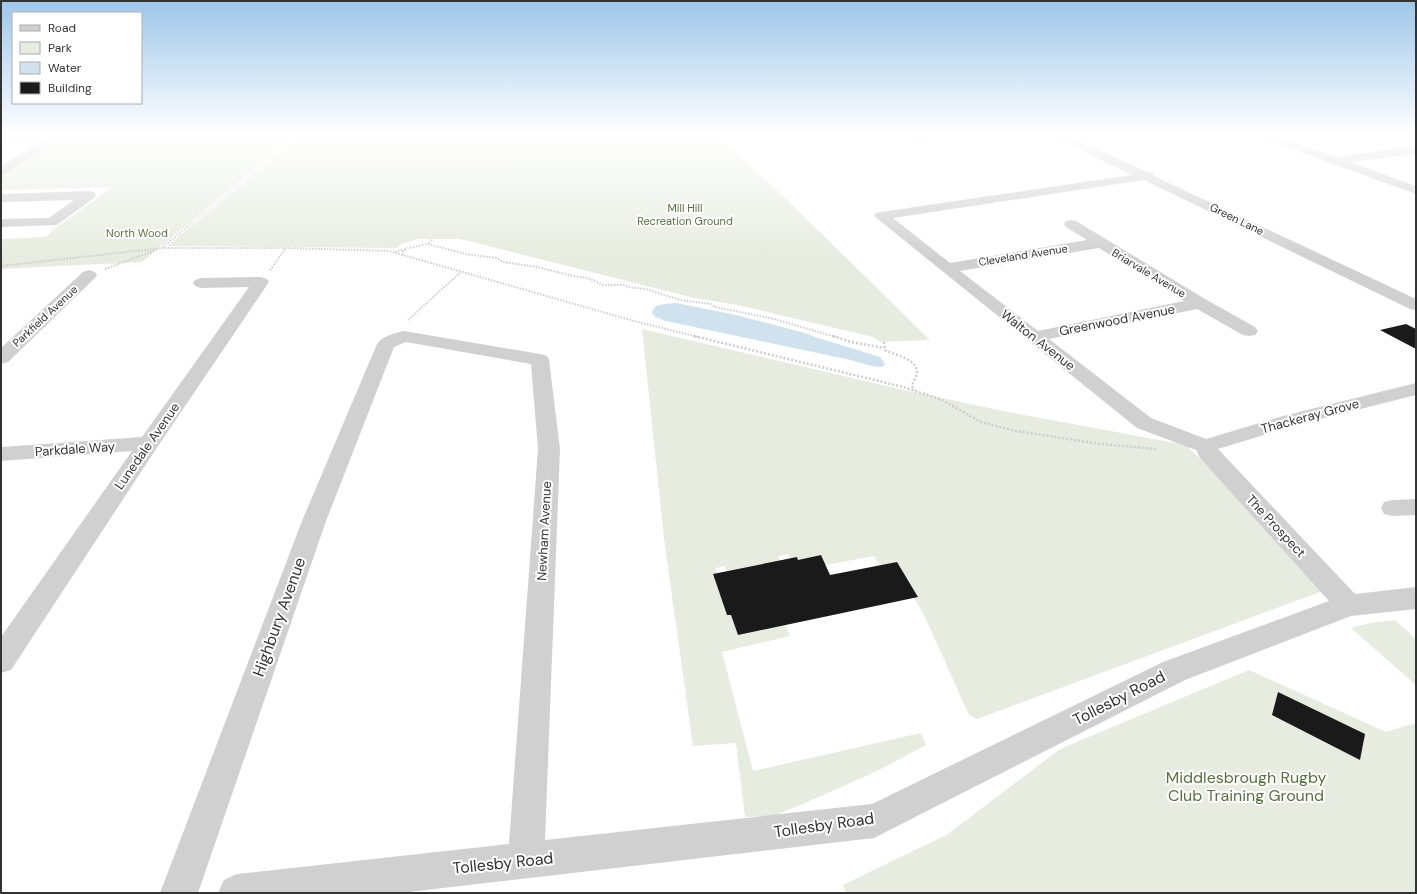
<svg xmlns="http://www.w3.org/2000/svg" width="1417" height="894" font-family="'DM Sans',sans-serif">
  <rect width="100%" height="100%" fill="#fff"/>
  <!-- green -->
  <g fill="#e6ecdf">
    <polygon points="68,135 296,135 142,262 1,269 1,239 46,237 53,230 112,187 1,190 1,176"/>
    <polygon points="303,135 717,135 784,197 930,340 881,342 873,337 738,305 694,298 469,241 459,239 418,239 401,244 397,248 167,246"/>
    <polygon points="642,329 891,387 1003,411 1186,445 1331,588 977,719 969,715 924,615 914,598 918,596 897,562 880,566 874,556 825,565 821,555 798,560 797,557 790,559 788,554 778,556 780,561 727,571 725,566 716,568 717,573 713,574 727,615 731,615 738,635 785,625 790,636 722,652 753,771 921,733 926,745 875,772 803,804 773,816 745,817 736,743 693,746 664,538"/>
    <polygon points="1395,620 1416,639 1416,685 1351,628 1370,623"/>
    <polygon points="1249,670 1386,732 1416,723 1416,893 846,893 843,885 948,834 1060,749"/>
  </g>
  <!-- water -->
  <path fill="#cfe2ee" d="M676 303 736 315 805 333 815 337 880 357 885 364 882 367 871 366 851 360 666 321 655 317 652 313C654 303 666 304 676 303Z"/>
  <!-- building -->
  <g fill="#1a1a1a">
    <polygon points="1406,324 1416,329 1416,349 1380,330"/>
    <polygon points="821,555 830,575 897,562 918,597 738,635 731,615 727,615 713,574 797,557 798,560"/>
    <polygon points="1278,692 1365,734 1360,760 1272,715"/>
  </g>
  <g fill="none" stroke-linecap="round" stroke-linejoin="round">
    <!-- path-far2 -->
    <polyline stroke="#cdcdcd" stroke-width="1.5" stroke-dasharray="1 1" stroke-linecap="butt" points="191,224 300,135"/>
    <!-- path-far1 -->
    <g stroke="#cdcdcd" stroke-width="2" stroke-dasharray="1.5 1.5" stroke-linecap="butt">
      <polyline points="429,243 433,239"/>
      <polyline points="163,247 192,223"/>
      <polyline points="395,252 406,249"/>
      <polyline points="403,255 403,251 408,248 428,244 466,254 496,258 503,262 537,267 573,276 588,278 603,285 624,285 628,287 646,289 680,300 711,304 715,307 774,319 836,337"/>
      <polyline points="1,266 162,248 286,248 389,251 634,321 698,337"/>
      <polyline points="105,269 156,250"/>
      <polyline points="270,270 286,248"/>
      <polyline points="408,320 461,272"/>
    </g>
    <!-- path -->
    <g stroke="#cdcdcd" stroke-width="2.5" stroke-dasharray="2 2" stroke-linecap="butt">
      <polyline points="694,336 903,387 940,399 981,422 1016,431 1101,444 1156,449"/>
      <polyline points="833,336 851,342 884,348"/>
      <path d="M884 342 885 350C894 355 915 358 917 371 917 377 913 381 912 386L915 390"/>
    </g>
    <!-- minor -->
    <g fill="#d0d0d0" fill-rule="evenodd">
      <polygon points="65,135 5,174 1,175 1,166 40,142 1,142 1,136"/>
      <polygon points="920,135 954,135 948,138 915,142 911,141 909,139 911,137"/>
      <path d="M1052 135H1067L1147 172 1152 173 1154 176 1416 299V310L1410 309 1144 180 893 218 950 263 1087 240 1066 227 1064 224 1066 221 1071 220 1076 221 1205 299 1255 327 1258 331 1255 335 1249 336 1243 335 1197 309 1049 339 1151 418 1206 439 1283 416 1416 383V395L1297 425 1218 449 1355 594 1416 587V609L1351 616 1185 680 874 838 400 893H218L224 880 237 874 509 844 538 449 531 364 406 342 394 347 326 521 198 893H160L302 521 377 344C382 336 395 333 404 331L540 354 547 356 549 360 560 449 545 840 872 804 1163 662 1329 601 1200 458 1196 450 1137 428 874 216 876 213 881 212 1132 175 1054 137ZM1099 248 1184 301 1038 331 960 271Z"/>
      <polygon points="1257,135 1274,135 1336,157 1416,146 1416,154 1350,162 1416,186 1416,194 1259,137"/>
      <polygon points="89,191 94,192 96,195 94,198 57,225 1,227 1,219 49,218 74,200 1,202 1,194"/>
      <polygon points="89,270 95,272 97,275 95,278 8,362 1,364 1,348 83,272"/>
      <polygon points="261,277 267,279 269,282 158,446 11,670 1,673 1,637 132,451 1,461 1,447 142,437 249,287 201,288 195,286 193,283 195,280 201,278"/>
      <polygon points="1416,499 1416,515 1393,516 1384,514 1381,508 1384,502 1393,500"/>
    </g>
  </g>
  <!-- sky -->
  <linearGradient id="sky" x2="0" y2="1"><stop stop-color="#9ec6ea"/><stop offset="0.52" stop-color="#fff"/><stop offset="1" stop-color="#fff" stop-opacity="0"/></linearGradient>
  <rect width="1417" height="260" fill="url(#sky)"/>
  <g text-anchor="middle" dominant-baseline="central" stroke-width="4" stroke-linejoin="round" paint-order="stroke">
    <!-- far-park labels -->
    <g font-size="11" fill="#56703f" stroke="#fff">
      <text x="685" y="208">Mill Hill<tspan x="685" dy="13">Recreation Ground</tspan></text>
      <text x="137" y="233">North Wood</text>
    </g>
    <!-- far-street labels -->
    <g font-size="11" fill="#333" stroke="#fff">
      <text transform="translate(1237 219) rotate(26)">Green Lane</text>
      <text transform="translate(1023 255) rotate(-9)">Cleveland Avenue</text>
      <text transform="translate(1149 273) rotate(31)">Briarvale Avenue</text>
      <text transform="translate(45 316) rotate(-43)">Parkfield Avenue</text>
    </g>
    <!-- street labels -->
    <g font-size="13" fill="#333" stroke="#fff">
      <text transform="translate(1117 320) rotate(-11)">Greenwood Avenue</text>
      <text transform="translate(1038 340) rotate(38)">Walton Avenue</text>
      <text transform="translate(1310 416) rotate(-15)">Thackeray Grove</text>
      <text transform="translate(147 446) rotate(-55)">Lunedale Avenue</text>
      <text transform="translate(75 449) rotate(-4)">Parkdale Way</text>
      <text transform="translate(1276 526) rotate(47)">The Prospect</text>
      <text transform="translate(544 531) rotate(-87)">Newham Avenue</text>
    </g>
    <!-- near-street labels -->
    <g font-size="16" fill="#333" stroke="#fff">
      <text transform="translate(279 617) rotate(-70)">Highbury Avenue</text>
      <text transform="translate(1119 698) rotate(-27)">Tollesby Road</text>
      <text transform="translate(824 825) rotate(-8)">Tollesby Road</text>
      <text transform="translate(503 863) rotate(-6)">Tollesby Road</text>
    </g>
    <!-- near-park labels -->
    <g font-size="16" fill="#56703f" stroke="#fff">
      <text x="1246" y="777">Middlesbrough Rugby<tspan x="1246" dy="18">Club Training Ground</tspan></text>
    </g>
  </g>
  <!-- border -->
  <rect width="1417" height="894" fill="none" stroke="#333333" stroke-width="4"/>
  <!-- legend -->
  <rect x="12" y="12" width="130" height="92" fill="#ffffff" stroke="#adadad"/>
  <rect x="20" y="25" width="20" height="6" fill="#d0d0d0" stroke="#adadad"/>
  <text x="48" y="32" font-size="12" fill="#333333">Road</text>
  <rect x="20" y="42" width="20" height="12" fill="#e6ecdf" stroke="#adadad"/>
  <text x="48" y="52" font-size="12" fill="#333333">Park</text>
  <rect x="20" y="62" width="20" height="12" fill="#cfe2ee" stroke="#adadad"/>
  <text x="48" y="72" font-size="12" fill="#333333">Water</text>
  <rect x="20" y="82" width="20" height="12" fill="#1a1a1a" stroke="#adadad"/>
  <text x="48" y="92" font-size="12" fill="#333333">Building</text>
</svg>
